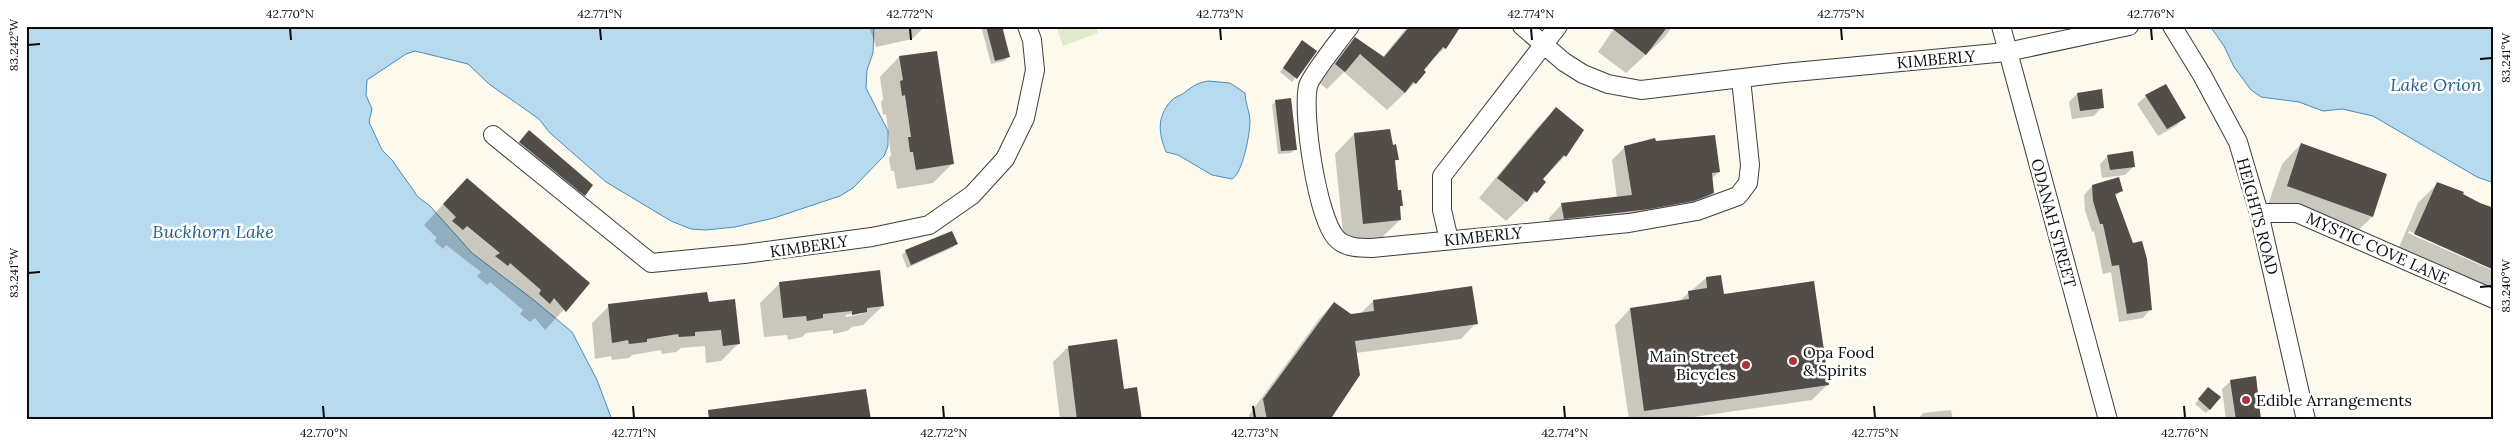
<svg xmlns="http://www.w3.org/2000/svg" width="2520" height="446" font-family="Lora,serif">
  <rect width="100%" height="100%" fill="#fdf9ec"/>
  <!-- pitch -->
  <polygon fill="#e0ebcb" points="1056,26 1096,26 1098,33 1063,46"/>
  <!-- water -->
  <g fill="#b7daee" stroke="#478fbc">
    <polygon points="26,26 874,26 873,53 867,70 866,88 888,131 888,146 884,156 853,188 840,196 774,218 735,227 706,230 691,229 671,221 606,182 550,133 539,119 489,84 468,64 415,51 406,54 367,80 366,95 372,109 369,122 382,150 392,160 418,197 430,206 472,253 535,301 572,332 597,380 612,420 26,420"/>
    <polygon points="2210,26 2494,26 2494,183 2477,177 2373,116 2342,109 2323,111 2299,102 2261,97 2251,90 2234,67 2224,46"/>
    <path d="M1208 81 1230 83 1245 93C1245 103 1250 112 1250 121 1250 133 1243 173 1232 179L1212 175 1178 155 1166 152C1159 134 1156 118 1171 101 1174 97 1180 96 1184 93 1193 86 1197 83 1208 81Z"/>
  </g>
  <!-- shadow -->
  <g fill="#0003" fill-rule="evenodd">
    <polygon points="869,26 925,26 912,39 876,47"/>
    <polygon points="981,26 1001,26 1008,57 1004,61 991,64"/>
    <polygon points="1408,26 1460,26 1445,48 1426,65 1415,83 1387,110 1344,72 1327,89 1318,82 1338,56 1356,38 1382,58"/>
    <polygon points="1616,26 1670,26 1672,27 1664,38 1626,73 1598,52"/>
    <polygon points="1299,45 1315,51 1292,82 1280,72"/>
    <polygon points="899,57 953,163 933,183 897,189 894,171 891,171 889,158 891,155 886,114 883,115 881,102 883,99 880,77"/>
    <polygon points="2077,94 2102,107 2094,116 2072,119 2069,102"/>
    <polygon points="2146,96 2184,118 2176,126 2158,136 2137,104"/>
    <polygon points="1276,101 1295,149 1291,153 1278,154 1272,105"/>
    <polygon points="1556,109 1583,130 1565,156 1542,180 1544,182 1536,192 1506,221 1479,198 1537,128"/>
    <polygon points="1354,134 1391,146 1397,159 1394,163 1397,191 1402,205 1399,208 1400,220 1380,239 1344,243 1335,154"/>
    <polygon points="525,136 584,195 580,199 516,147"/>
    <polygon points="1654,139 1656,142 1719,172 1711,179 1713,193 1700,206 1551,231 1549,218 1562,204 1617,198 1612,160 1625,147"/>
    <polygon points="2301,144 2386,175 2372,217 2352,236 2268,205 2282,164"/>
    <polygon points="2108,156 2134,166 2125,175 2102,178 2100,164"/>
    <polygon points="2437,184 2494,268 2409,231 2408,233 2494,271 2494,298 2396,254 2418,203"/>
    <polygon points="2092,186 2121,191 2115,197 2132,245 2151,309 2143,318 2119,322 2111,272 2103,274 2094,231 2092,232 2085,210 2084,195"/>
    <polygon points="448,199 588,283 545,330 535,318 530,322 520,314 523,310 490,282 487,285 477,276 481,272 446,245 443,249 434,241 437,238 424,225"/>
    <polygon points="956,244 952,248 907,268 902,255 906,251"/>
    <polygon points="1706,278 1723,296 1828,384 1812,400 1673,420 1629,420 1615,325 1630,309 1678,302"/>
    <path d="M779 284 883 306 863 325 852 327 847 331 833 334V330L806 333 802 337 788 340 787 335 764 337 760 303ZM865 311 862 314 846 317V315Z"/>
    <polygon points="1373,301 1476,323 1461,339 1356,353 1328,420 1249,420 1249,415 1319,319 1334,303 1351,315 1360,314"/>
    <polygon points="707,304 738,344 721,361 706,363 705,346 681,348 676,352 662,354 661,350 632,355 629,358 612,360 611,356 595,359 592,323 609,306"/>
    <polygon points="1068,347 1141,420 1060,420 1053,362"/>
    <polygon points="2231,381 2260,420 2226,420 2222,389"/>
    <polygon points="2204,392 2210,409 2206,413 2195,404"/>
    <polygon points="1951,410 1953,420 1917,420 1923,413"/>
  </g>
  <!-- building -->
  <g fill="#534d49">
    <polygon points="986,26 1002,26 1010,57 995,61"/>
    <polygon points="1410,26 1461,26 1446,49 1443,47 1424,70 1426,72 1416,84 1413,82 1405,93 1360,54 1345,72 1335,64 1355,37 1384,57"/>
    <polygon points="1609,26 1668,26 1646,55"/>
    <polygon points="1302,40 1317,51 1297,79 1283,68"/>
    <polygon points="937,51 954,164 916,170 913,152 910,152 908,137 911,137 905,95 902,96 900,81 903,80 899,56"/>
    <polygon points="2166,84 2186,118 2167,129 2145,95"/>
    <polygon points="2102,89 2104,108 2080,111 2077,93"/>
    <polygon points="1291,98 1297,150 1281,151 1275,100"/>
    <polygon points="1556,107 1584,130 1566,157 1564,155 1543,179 1546,182 1537,193 1534,191 1527,202 1497,178"/>
    <polygon points="1390,129 1393,145 1396,144 1399,160 1395,160 1398,190 1401,190 1403,206 1400,206 1401,220 1363,224 1354,133"/>
    <polygon points="529,130 593,185 585,196 519,142"/>
    <polygon points="1715,135 1720,172 1712,173 1714,193 1694,201 1650,209 1564,219 1561,203 1632,195 1624,146 1655,138 1656,141"/>
    <polygon points="2301,143 2387,174 2373,217 2287,186"/>
    <polygon points="2133,151 2135,167 2110,170 2107,155"/>
    <polygon points="2119,177 2123,191 2115,194 2133,243 2142,241 2147,259 2152,310 2127,314 2119,265 2112,266 2103,224 2100,224 2093,201 2092,185"/>
    <polygon points="467,178 590,283 566,312 554,298 550,304 539,294 541,290 510,263 508,266 495,256 500,253 467,226 463,230 452,221 456,217 443,204"/>
    <polygon points="2437,182 2464,192 2463,194 2480,203 2494,208 2494,270 2414,234"/>
    <polygon points="952,231 958,244 911,265 905,250"/>
    <polygon points="880,270 884,306 867,308 867,312 852,315 852,311 823,314 823,318 807,321 806,316 783,318 779,282"/>
    <polygon points="1721,275 1724,294 1814,281 1829,385 1644,411 1630,308 1689,299 1688,291 1707,288 1706,277"/>
    <polygon points="1472,286 1478,324 1355,341 1360,375 1330,420 1267,420 1263,399 1334,302 1351,314 1374,311 1373,300"/>
    <polygon points="707,292 709,302 735,299 740,344 723,346 721,330 695,332 695,336 679,337 678,334 647,339 647,342 629,344 628,340 612,343 608,304"/>
    <polygon points="1117,339 1124,389 1137,387 1142,420 1077,420 1068,346"/>
    <polygon points="2256,376 2261,420 2236,420 2230,380"/>
    <polygon points="2208,387 2221,397 2210,410 2198,399"/>
    <polygon points="866,389 871,420 709,420 708,410"/>
  </g>
  <g fill="none" stroke-linecap="round" stroke-linejoin="round">
    <defs>
      <g id="street">
        <path d="M1350 26C1341 38 1311 75 1308 86 1302 115 1317 216 1336 238 1345 248 1360 248 1372 248L1629 223 1697 211 1738 196 1748 183 1750 165 1741 79"/>
        <polyline points="1522,26 1564,62 1583,74 1608,84 1641,90 1784,73 2007,52 2129,26"/>
        <polyline points="2001,26 2108,420"/>
        <polyline points="2172,26 2202,75 2238,142 2259,213 2306,420"/>
        <polyline points="493,135 651,263 744,254 872,237 929,225 972,195 1005,159 1025,118 1035,70 1032,40 1027,26"/>
        <polyline points="2259,213 2297,213 2494,299"/>
        <polyline points="1449,240 1442,210 1442,176 1558,26"/>
      </g>
    </defs>
    <!-- street casing -->
    <use href="#street" stroke="#3e3e3e" stroke-width="20"/>
    <!-- street -->
    <use href="#street" stroke="#fff" stroke-width="18"/>
  </g>
  <!-- ticks -->
  <path fill="none" stroke="#0b0b0b" stroke-width="2" d="M290 28 291 40M600 28 601 40M910 28 911 40M1220 28 1221 40M1531 28 1532 40M1841 28 1842 40M2151 28 2152 40M28 45 40 44M2480 59 2492 58M28 273 40 272M2480 287 2492 286M323 406 324 418M633 406 634 418M943 406 944 418M1253 406 1255 418M1564 406 1565 418M1874 406 1875 418M2184 406 2185 418"/>
  <!-- markers -->
  <g fill="#aa353c" stroke="#fff" stroke-width="2">
    <circle cx="1793" cy="361" r="5"/>
    <circle cx="1746" cy="365" r="5"/>
    <circle cx="2246" cy="400" r="5"/>
  </g>
  <g text-anchor="middle" dominant-baseline="central" stroke-width="5" stroke-linejoin="round" paint-order="stroke">
    <!-- street labels -->
    <g font-size="16" fill="#0b0b0b" stroke="#fff">
      <text transform="translate(1936 59) rotate(-5)">KIMBERLY</text>
      <text transform="translate(2258 216) rotate(75)">HEIGHTS ROAD</text>
      <text transform="translate(2054 223) rotate(75)">ODANAH STREET</text>
      <text transform="translate(1483 236) rotate(-6)">KIMBERLY</text>
      <text transform="translate(809 246) rotate(-8)">KIMBERLY</text>
      <text transform="translate(2378 248) rotate(24)">MYSTIC COVE LANE</text>
    </g>
    <!-- poi labels -->
    <g font-size="16" fill="#0b0b0b" stroke="#fff" text-anchor="start">
      <text x="1803" y="352">Opa Food<tspan x="1803" dy="18">&amp; Spirits</tspan></text>
      <text x="1736" y="356" text-anchor="end">Main Street<tspan x="1736" dy="18">Bicycles</tspan></text>
      <text x="2256" y="400">Edible Arrangements</text>
    </g>
    <!-- water labels -->
    <g font-size="18" font-style="italic" fill="#25618d" stroke="#fff">
      <text x="2436" y="84">Lake Orion</text>
      <text x="213" y="231">Buckhorn Lake</text>
    </g>
  </g>
  <!-- border -->
  <rect width="2520" height="446" fill="none" stroke="#ffffff" stroke-width="55"/>
  <rect x="28" y="28" width="2464" height="390" fill="none" stroke="#0b0b0b" stroke-width="2"/>
  <g font-size="12" text-anchor="middle" fill="#0b0b0b">
    <text x="290" y="18">42.770°N</text>
    <text x="600" y="18">42.771°N</text>
    <text x="910" y="18">42.772°N</text>
    <text x="1220" y="18">42.773°N</text>
    <text x="1531" y="18">42.774°N</text>
    <text x="1841" y="18">42.775°N</text>
    <text x="2151" y="18">42.776°N</text>
    <text transform="translate(14 45) rotate(-90)" y="4">83.242°W</text>
    <text transform="translate(2506 58) rotate(-90)" y="4">83.241°W</text>
    <text transform="translate(14 273) rotate(-90)" y="4">83.241°W</text>
    <text transform="translate(2506 286) rotate(-90)" y="4">83.240°W</text>
    <text x="324" y="437">42.770°N</text>
    <text x="634" y="437">42.771°N</text>
    <text x="944" y="437">42.772°N</text>
    <text x="1255" y="437">42.773°N</text>
    <text x="1565" y="437">42.774°N</text>
    <text x="1875" y="437">42.775°N</text>
    <text x="2185" y="437">42.776°N</text>
  </g>
</svg>
